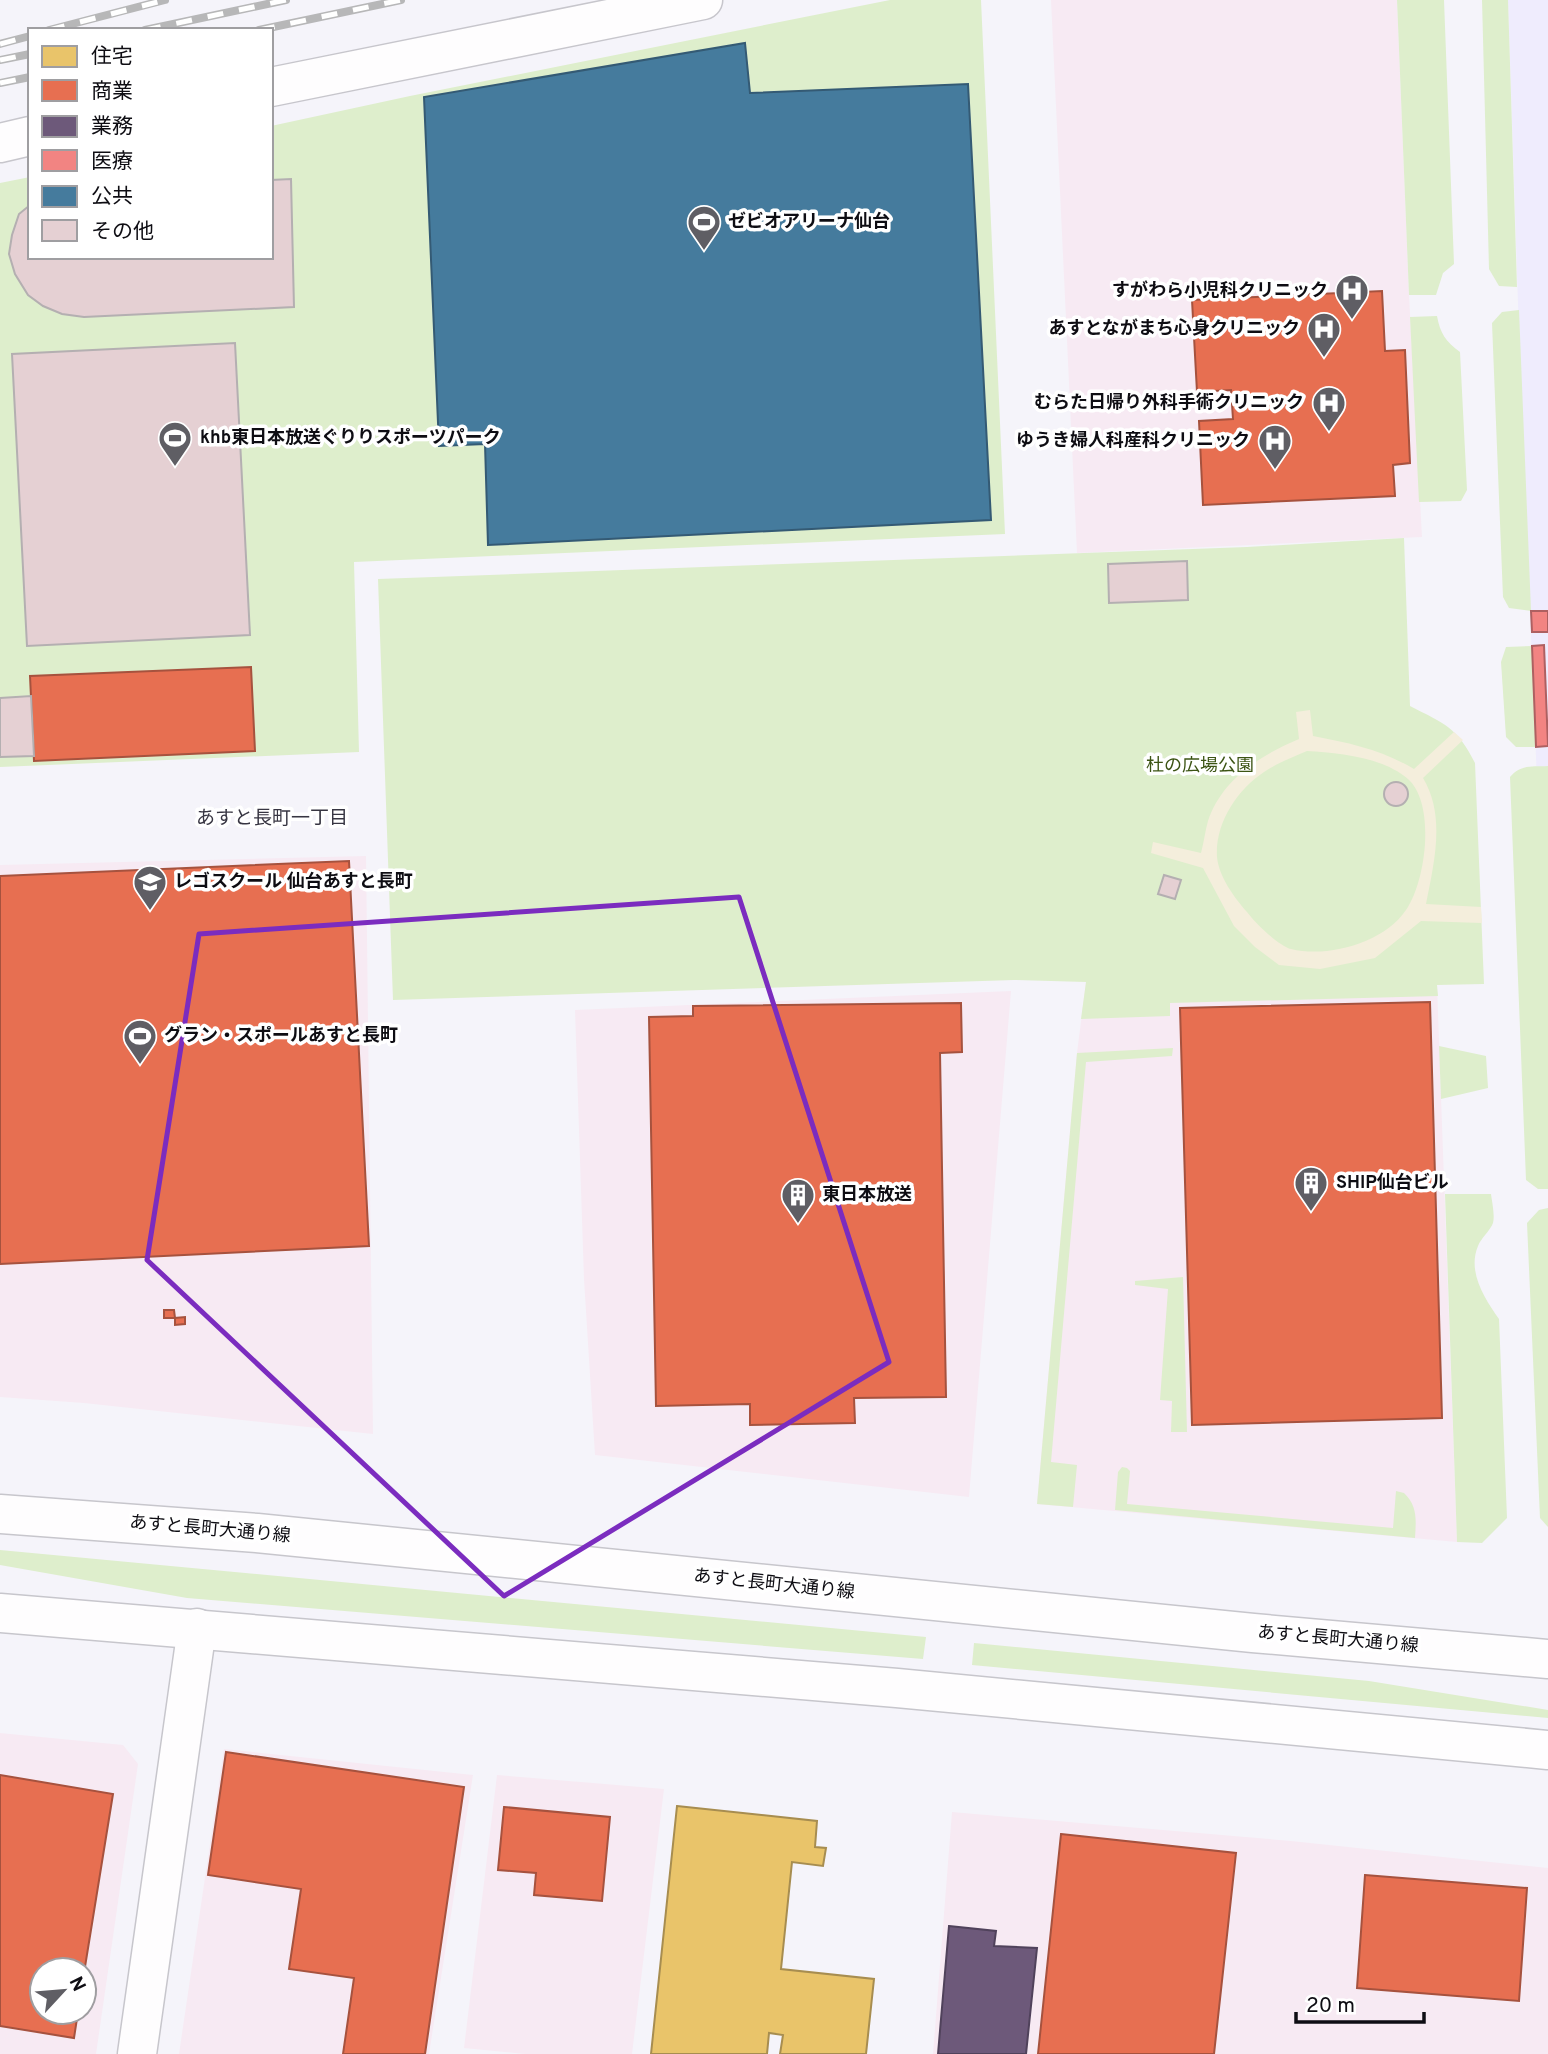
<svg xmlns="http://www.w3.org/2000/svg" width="1548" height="2054" font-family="Overpass,'Noto Sans JP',sans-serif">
  <rect width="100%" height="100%" fill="#f5f4fa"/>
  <!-- commercial -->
  <g fill="#f7eaf3" fill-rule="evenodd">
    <polygon points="1051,0 1397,0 1409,295 1422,537 1077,553"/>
    <polygon points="366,856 373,1434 84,1403 0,1397 0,865"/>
    <polygon points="1086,982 1437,985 1457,1542 1037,1504 1077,1053"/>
    <polygon points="1011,991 969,1497 595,1455 584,1279 575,1010"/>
    <path d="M0 1733 123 1745 138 1764 96 2054H0ZM42 1970H84V2012H42Z"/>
    <polygon points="224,1749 473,1775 429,2054 179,2054"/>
    <polygon points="497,1775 664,1789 632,2054 525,2054 464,2048"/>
    <polygon points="952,1812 1291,1841 1548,1868 1548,2054 933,2054"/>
  </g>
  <!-- built -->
  <polygon fill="#efecfd" points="1508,0 1548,0 1548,1047 1521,395"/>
  <!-- green -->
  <g fill="#deeecc">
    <polygon points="890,0 981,0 1005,534 354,562 359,752 0,767 0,183 30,177 30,257 271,257 271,126 410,96"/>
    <polygon points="1397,0 1444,0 1454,264 1443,273 1436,295 1409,295"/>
    <polygon points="1482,0 1508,0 1517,287 1499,286 1489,269"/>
    <polygon points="1519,310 1531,611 1509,608 1503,597 1492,323 1502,312"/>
    <path d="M1437 316C1440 333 1446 342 1460 352L1467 490 1461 501 1419 502 1410 317Z"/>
    <path d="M1404 538 1410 706C1445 724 1457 727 1475 763L1484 984 1437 985 1438 996 1170 1003V1016L1081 1019 1086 982 1014 980 393 1000 378 579 1247 547Z"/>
    <polygon points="1532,646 1536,747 1516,747 1506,737 1501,662 1506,647"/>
    <path d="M1548 766V1189H1538L1526 1180 1510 777C1521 764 1532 767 1548 766Z"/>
    <polygon points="1439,1046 1486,1056 1488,1088 1441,1099"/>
    <polygon points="1173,1048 1172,1056 1086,1062 1051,1462 1077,1465 1073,1507 1037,1504 1077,1053"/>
    <path d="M1445 1194H1491C1492 1202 1495 1215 1493 1223 1490 1231 1481 1238 1478 1246 1467 1272 1485 1299 1499 1319L1507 1518 1482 1543 1457 1542Z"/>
    <polygon points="1548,1208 1548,1527 1540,1518 1527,1223 1539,1210"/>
    <polygon points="1183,1277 1187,1432 1171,1432 1172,1401 1160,1400 1168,1289 1135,1285 1135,1281"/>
    <path d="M1122 1467 1127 1468 1130 1471 1127 1504 1393 1528 1396 1491 1404 1493C1418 1506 1416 1521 1415 1538L1115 1510 1118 1472Z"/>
    <polygon points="0,1550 926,1637 923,1659 187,1598 0,1565"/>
    <polygon points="974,1643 1369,1681 1548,1710 1548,1718 972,1665"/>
  </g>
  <!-- sand -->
  <path fill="#f4eedc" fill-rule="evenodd" d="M1310 710 1313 736C1350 743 1382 750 1414 769L1454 732 1463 740 1423 778C1446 816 1434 863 1426 904L1481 907 1482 923 1421 921 1375 958 1320 969 1279 965 1255 947 1234 926 1203 868 1151 853 1153 842 1201 853C1204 842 1205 831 1208 821 1222 779 1261 755 1299 739L1296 712ZM1307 751C1338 753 1383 757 1408 779 1436 804 1426 881 1406 910 1384 943 1328 958 1291 949 1279 946 1255 923 1247 912 1234 897 1219 877 1217 857 1215 823 1237 790 1264 772 1277 763 1293 757 1307 751Z"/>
  <!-- homes -->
  <polygon fill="#e9c46a" stroke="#a78d50" stroke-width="2" points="677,1806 817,1821 815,1847 826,1848 823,1866 792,1862 781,1969 874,1979 866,2054 780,2054 783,2035 769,2033 767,2054 651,2054"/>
  <!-- shops -->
  <g fill="#e76f51" stroke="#a6523e" stroke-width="2">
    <polygon points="1382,291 1385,351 1405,350 1410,463 1393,465 1395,496 1203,505 1199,421 1233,419 1231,390 1197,392 1192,300"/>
    <polygon points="251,667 255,751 34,761 30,676"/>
    <polygon points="349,861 369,1246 0,1264 0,876"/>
    <polygon points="1430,1002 1442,1418 1192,1425 1180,1008"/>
    <polygon points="961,1003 962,1052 940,1053 946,1397 854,1398 855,1423 750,1425 750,1404 656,1406 649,1017 693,1016 693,1006"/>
    <polygon points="164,1310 174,1310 175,1318 164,1318"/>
    <polygon points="185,1317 185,1324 175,1325 175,1318"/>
    <polygon points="226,1752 464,1787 425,2054 343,2054 354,1978 289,1969 301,1889 208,1875"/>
    <polygon points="0,1775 113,1794 84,1973 84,1970 42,1970 42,2012 78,2012 74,2038 0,2026"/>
    <polygon points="504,1807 610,1817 602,1901 534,1895 536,1873 498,1870"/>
    <polygon points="1061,1834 1236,1853 1214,2054 1038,2054"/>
    <polygon points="1365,1875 1527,1888 1519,2001 1357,1988"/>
  </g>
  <!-- offices -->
  <polygon fill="#6d597a" stroke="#50425b" stroke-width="2" points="949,1926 996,1931 994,1946 1037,1948 1026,2054 938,2054"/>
  <!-- health -->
  <g fill="#f28482" stroke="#ae6061" stroke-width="2">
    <polygon points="1531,611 1548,611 1548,632 1532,632"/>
    <polygon points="1544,645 1548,746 1536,747 1532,646"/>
  </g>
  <!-- public -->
  <polygon fill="#457b9d" stroke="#345a74" stroke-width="2" points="745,43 750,93 968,84 991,520 488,545 485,444 439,446 424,97"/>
  <!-- building -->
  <g fill="#e5d0d3" stroke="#b4afb1" stroke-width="2">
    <polygon points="291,179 294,307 84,317 62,314 43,306 28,295 15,274 9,254 12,235 19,214 30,205 30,257 271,257 271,180"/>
    <polygon points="235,343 250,635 27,646 12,354"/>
    <polygon points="1187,561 1188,600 1109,603 1108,564"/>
    <polygon points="31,696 34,756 0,757 0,698"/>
    <circle cx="1396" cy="794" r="12"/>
    <polygon points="1164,875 1181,880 1175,899 1158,894"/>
  </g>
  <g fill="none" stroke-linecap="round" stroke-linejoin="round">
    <defs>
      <g id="secondary">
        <polyline points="271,87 703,0"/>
        <polyline points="0,143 30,136"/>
        <polyline points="0,1514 257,1533 1253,1633 1548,1659"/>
        <polyline points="0,1613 897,1688 1548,1750"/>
        <polyline points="137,2054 197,1628"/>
      </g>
    </defs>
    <!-- secondary casing -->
    <use href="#secondary" stroke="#c7c6cc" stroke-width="41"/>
    <!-- secondary -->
    <use href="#secondary" stroke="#fefdfe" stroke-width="38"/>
    <defs>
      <g id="rail">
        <polyline points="49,30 165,0"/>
        <polyline points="145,30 286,0"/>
        <polyline points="259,30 401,0"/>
        <polyline points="0,44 30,36"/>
        <polyline points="0,60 30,54"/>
        <polyline points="0,83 30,77"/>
      </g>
    </defs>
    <!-- rail casing -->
    <use href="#rail" stroke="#b7b7b8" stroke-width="8"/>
    <!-- rail -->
    <use href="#rail" stroke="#fff" stroke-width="5" stroke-dasharray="16" stroke-linecap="butt"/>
  </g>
  <!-- marked area -->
  <path fill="none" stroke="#7b2cbf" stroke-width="5" stroke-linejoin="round" d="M739 897 889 1362 504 1596 147 1260 199 934Z"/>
  <!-- icons -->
  <defs>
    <symbol id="stadium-pin" viewBox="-11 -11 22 30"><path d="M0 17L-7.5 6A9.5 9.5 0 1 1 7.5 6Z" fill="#5f5e64" stroke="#fff"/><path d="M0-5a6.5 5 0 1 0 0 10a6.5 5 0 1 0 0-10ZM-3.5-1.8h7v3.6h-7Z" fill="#fff"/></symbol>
    <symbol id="hospital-pin" viewBox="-11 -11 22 30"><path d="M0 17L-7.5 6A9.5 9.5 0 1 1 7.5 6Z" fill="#5f5e64" stroke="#fff"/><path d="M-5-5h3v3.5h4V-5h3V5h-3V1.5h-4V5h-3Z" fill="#fff"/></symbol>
    <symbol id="school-pin" viewBox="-11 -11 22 30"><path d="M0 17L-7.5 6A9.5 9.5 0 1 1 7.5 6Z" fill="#5f5e64" stroke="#fff"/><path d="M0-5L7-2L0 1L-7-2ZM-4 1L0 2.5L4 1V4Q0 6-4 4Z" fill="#fff"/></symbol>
    <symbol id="building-pin" viewBox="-11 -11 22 30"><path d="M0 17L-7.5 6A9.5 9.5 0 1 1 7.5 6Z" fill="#5f5e64" stroke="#fff"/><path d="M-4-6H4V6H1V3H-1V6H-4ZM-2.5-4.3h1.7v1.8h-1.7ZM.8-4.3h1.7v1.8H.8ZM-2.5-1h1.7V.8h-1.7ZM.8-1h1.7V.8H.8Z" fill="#fff"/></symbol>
  </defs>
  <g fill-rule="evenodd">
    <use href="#stadium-pin" x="685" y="203" width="38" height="52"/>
    <use href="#hospital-pin" x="1333" y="272" width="38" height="52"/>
    <use href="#hospital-pin" x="1305" y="310" width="38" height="52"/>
    <use href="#hospital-pin" x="1310" y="384" width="38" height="52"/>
    <use href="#stadium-pin" x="156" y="419" width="38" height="52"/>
    <use href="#hospital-pin" x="1256" y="422" width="38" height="52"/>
    <use href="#school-pin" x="131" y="863" width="38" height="52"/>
    <use href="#stadium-pin" x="121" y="1017" width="38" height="52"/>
    <use href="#building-pin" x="1292" y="1164" width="38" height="52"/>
    <use href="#building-pin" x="779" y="1176" width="38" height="52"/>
  </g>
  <g text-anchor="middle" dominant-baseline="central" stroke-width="7" stroke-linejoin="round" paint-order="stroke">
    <!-- poi labels -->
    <g font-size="18" font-weight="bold" fill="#0e0d13" stroke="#fff" text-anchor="start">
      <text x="728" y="222">ゼビオアリーナ仙台</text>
      <text x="1328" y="291" text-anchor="end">すがわら小児科クリニック</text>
      <text x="1300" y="329" text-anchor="end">あすとながまち心身クリニック</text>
      <text x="1304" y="403" text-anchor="end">むらた日帰り外科手術クリニック</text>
      <text x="200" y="438">khb東日本放送ぐりりスポーツパーク</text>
      <text x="1250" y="441" text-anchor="end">ゆうき婦人科産科クリニック</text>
      <text x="174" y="882">レゴスクール 仙台あすと長町</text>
      <text x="164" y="1036">グラン・スポールあすと長町</text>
      <text x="1336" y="1183">SHIP仙台ビル</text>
      <text x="822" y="1195">東日本放送</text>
    </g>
    <!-- park labels -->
    <g font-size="18" fill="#3c5414" stroke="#fff">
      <text x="1200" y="766">杜の広場公園</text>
    </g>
    <!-- street labels -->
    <g font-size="18" fill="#0e0d13" stroke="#fff">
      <text transform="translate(210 1530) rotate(5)">あすと長町大通り線</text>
      <text transform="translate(774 1585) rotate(6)">あすと長町大通り線</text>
      <text transform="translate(1338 1640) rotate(5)">あすと長町大通り線</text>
    </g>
    <!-- neighbourhood labels -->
    <g font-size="19" fill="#373542" stroke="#fff">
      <text x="272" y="819">あすと長町一丁目</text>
    </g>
  </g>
  <!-- legend -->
  <rect x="28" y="28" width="245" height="231" fill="#ffffff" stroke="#9f9ea1" stroke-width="2"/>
  <rect x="42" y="46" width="35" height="21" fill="#e9c46a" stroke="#9f9ea1" stroke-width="2"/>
  <text x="91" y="63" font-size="21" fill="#0e0d13">住宅</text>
  <rect x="42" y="80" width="35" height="21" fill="#e76f51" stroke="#9f9ea1" stroke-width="2"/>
  <text x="91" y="98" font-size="21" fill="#0e0d13">商業</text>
  <rect x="42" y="116" width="35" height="21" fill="#6d597a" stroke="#9f9ea1" stroke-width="2"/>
  <text x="91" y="133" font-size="21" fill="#0e0d13">業務</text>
  <rect x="42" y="150" width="35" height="21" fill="#f28482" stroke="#9f9ea1" stroke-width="2"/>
  <text x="91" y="168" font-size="21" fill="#0e0d13">医療</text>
  <rect x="42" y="186" width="35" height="21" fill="#457b9d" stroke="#9f9ea1" stroke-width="2"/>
  <text x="91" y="203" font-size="21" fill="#0e0d13">公共</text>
  <rect x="42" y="220" width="35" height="21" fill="#e5d0d3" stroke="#9f9ea1" stroke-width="2"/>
  <text x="91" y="238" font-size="21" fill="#0e0d13">その他</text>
  <!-- north arrow -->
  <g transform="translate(63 1991) rotate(64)"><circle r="33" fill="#ffffff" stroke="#9f9ea1" stroke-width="2"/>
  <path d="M0-5L12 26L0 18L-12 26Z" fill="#5f5e64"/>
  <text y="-10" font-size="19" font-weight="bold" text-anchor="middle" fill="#0e0d13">N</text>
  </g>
  <!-- scale -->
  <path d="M1296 2012v10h128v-10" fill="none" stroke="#0e0d13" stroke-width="3.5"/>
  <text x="1306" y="2012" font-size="21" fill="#0e0d13" stroke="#ffffff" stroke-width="5" paint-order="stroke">20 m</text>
</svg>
